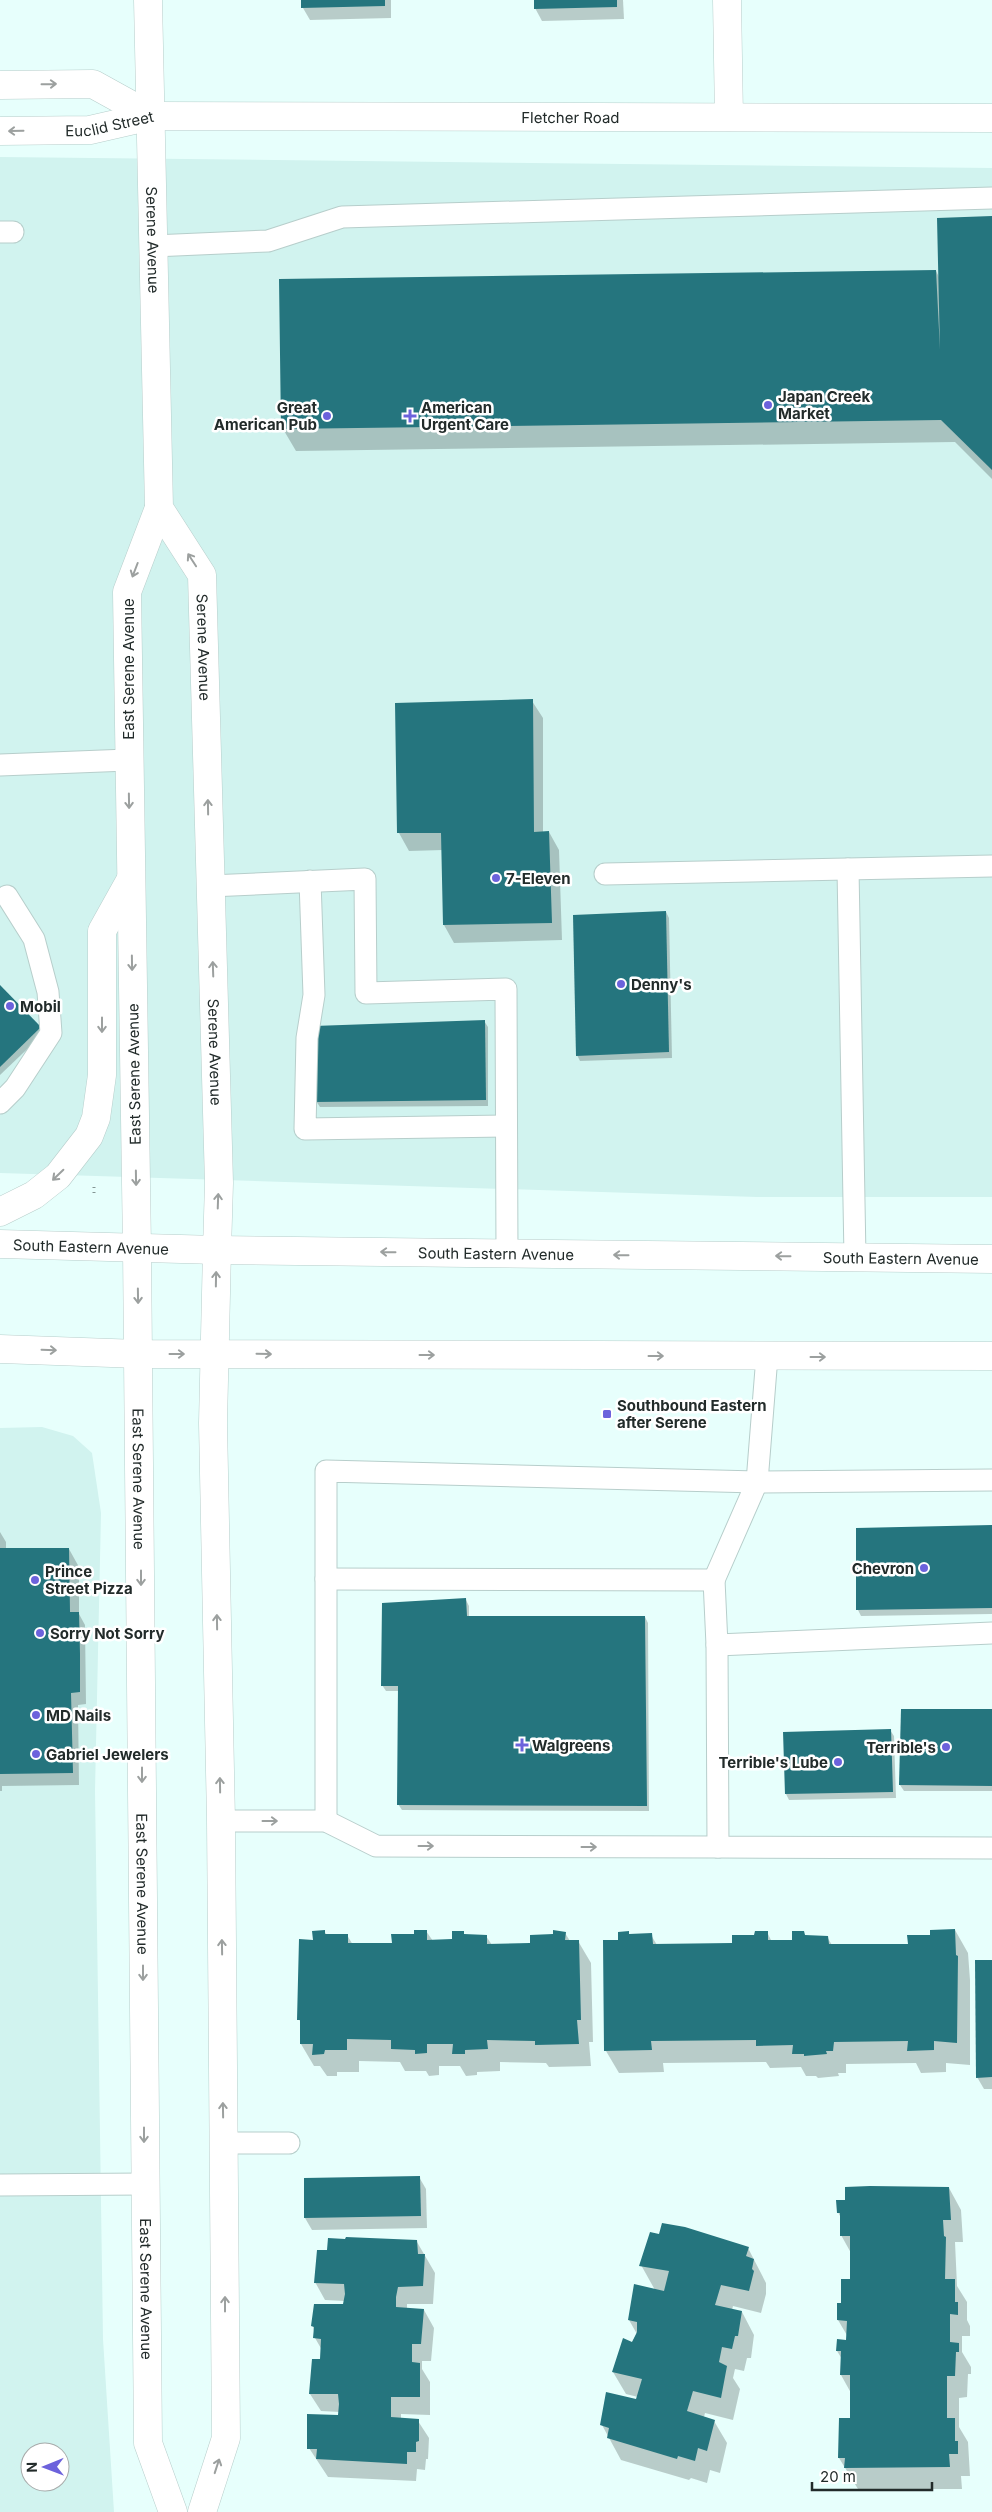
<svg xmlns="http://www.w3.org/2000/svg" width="992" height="2512" font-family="Inter,sans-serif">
  <rect width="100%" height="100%" fill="#e7fffc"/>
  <!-- built -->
  <g fill="#d1f3ef" fill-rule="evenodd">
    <polygon points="0,157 992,168 992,1197 757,1197 0,1173"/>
    <path d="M42 1427 73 1436 92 1453 101 1513 95 1791 103 2339 114 2512H0V1428ZM30 2452H60V2482H30Z"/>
  </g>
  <!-- shadow -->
  <g fill="#0003">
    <polygon points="302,0 391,0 391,18 310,20 303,8"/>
    <polygon points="535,0 623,0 624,19 542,21 535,8"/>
    <polygon points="992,217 992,479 955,442 296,451 283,429 936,271 939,277"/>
    <polygon points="532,701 543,718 543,833 549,832 559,850 562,940 454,943 444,925 443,850 409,851 399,833"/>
    <polygon points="666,912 669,918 672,1058 580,1061 577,1055"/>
    <polygon points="0,987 43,1034 0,1075"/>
    <polygon points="484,1021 488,1027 488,1106 320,1107 316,1101"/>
    <polygon points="992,1526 992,1614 861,1616 858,1610 857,1529"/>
    <polygon points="0,1532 6,1542 6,1549 69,1549 79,1567 79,1614 85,1625 86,1704 78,1705 79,1785 2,1786 2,1791 0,1791"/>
    <polygon points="466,1600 469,1606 469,1617 645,1617 648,1623 649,1811 402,1810 398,1804 399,1691 386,1691 382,1685"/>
    <polygon points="902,1710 992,1711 992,1791 904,1791 900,1785"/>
    <polygon points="890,1730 894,1736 896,1798 789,1800 786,1794"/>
    <polygon points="955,1930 968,1953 970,1980 970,2065 946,2063 946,2072 921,2073 916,2063 846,2064 846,2073 838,2073 839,2076 818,2078 816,2076 806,2076 801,2067 770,2068 766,2062 663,2063 664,2072 619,2073 606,2051 619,1942 630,1935 651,1935 657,1945 733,1944 767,1932 772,1942 793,1941 803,1932 806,1937 827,1937 832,1945 909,1945"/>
    <polygon points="324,1931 327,1935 347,1935 353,1945 393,1944 426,1931 433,1941 453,1941 465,1936 486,1936 492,1945 532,1945 565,1933 570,1941 578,1941 591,1963 593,2042 589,2042 591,2066 549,2067 546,2063 500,2062 500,2071 477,2072 477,2075 466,2076 460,2066 439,2066 439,2075 429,2076 426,2071 405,2071 400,2062 359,2061 359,2072 337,2072 337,2076 327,2076 320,2066 314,2066 301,2044 301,2024 299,2019 314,1941"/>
    <polygon points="992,1961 992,2089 984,2089 977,2077"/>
    <polygon points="419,2177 426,2189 427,2228 312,2230 305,2218"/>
    <polygon points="949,2188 961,2210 963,2242 955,2242 957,2286 967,2302 967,2320 970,2326 970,2336 962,2336 962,2352 971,2367 971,2374 968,2374 967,2397 959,2398 959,2427 968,2442 970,2476 961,2476 962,2489 858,2489 839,2458 851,2419 851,2393 841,2375 842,2359 837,2351 848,2341 848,2337 838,2320 851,2281 851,2253 841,2235 841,2218 838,2212"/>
    <polygon points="417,2242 435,2273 433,2304 407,2304 407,2309 424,2310 434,2328 431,2361 422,2361 422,2369 430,2382 430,2415 401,2414 401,2419 418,2421 429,2438 428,2459 426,2459 425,2470 417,2469 416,2481 328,2477 309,2448 339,2416 340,2412 321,2411 310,2394 321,2360 322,2350 315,2338 313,2326 344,2306 345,2301 325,2300 315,2282"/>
    <polygon points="748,2248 766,2283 766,2294 761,2313 733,2306 732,2310 742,2312 754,2335 751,2358 747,2358 744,2371 735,2369 733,2378 740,2389 733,2420 705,2413 704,2417 714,2421 727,2443 720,2473 710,2470 707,2483 691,2478 689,2480 621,2460 602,2425 637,2401 638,2397 626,2394 613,2372 637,2334 629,2320 655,2290 641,2265"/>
  </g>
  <!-- building -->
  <g fill="#25757e">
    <polygon points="301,0 385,0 385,6 301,8"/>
    <polygon points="534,0 617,0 617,7 534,9"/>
    <polygon points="992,216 992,470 941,420 281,429 279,279 936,270 940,350 937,218"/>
    <polygon points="533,699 534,832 549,831 552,923 443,925 441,833 397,833 395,703"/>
    <polygon points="666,911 669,1052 576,1056 573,915"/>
    <polygon points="0,985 41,1027 0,1067"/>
    <polygon points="485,1020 486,1100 315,1102 314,1026"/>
    <polygon points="992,1525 992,1608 856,1610 856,1528"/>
    <polygon points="0,1548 69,1548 70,1612 79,1612 80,1654 80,1692 71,1693 73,1773 0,1774"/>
    <polygon points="466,1598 467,1616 645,1616 647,1806 397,1805 398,1686 381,1686 382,1603"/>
    <polygon points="901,1709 992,1709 992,1786 899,1785"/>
    <polygon points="891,1729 893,1792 785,1794 783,1732"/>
    <polygon points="955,1929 956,1955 958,1956 957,2043 934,2041 934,2050 907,2051 908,2041 834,2042 833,2051 826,2051 827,2054 804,2056 804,2054 792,2054 793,2045 756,2046 756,2040 651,2041 652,2050 604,2051 603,1940 618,1940 618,1932 629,1931 629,1934 652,1933 653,1944 732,1943 732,1935 754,1935 755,1931 768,1931 768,1940 792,1940 792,1931 804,1931 805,1935 828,1936 829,1944 908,1944 907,1935 930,1935 930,1930"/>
    <polygon points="325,1930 325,1934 348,1934 348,1943 392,1943 391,1934 414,1934 414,1930 427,1930 427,1940 452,1939 452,1931 464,1931 464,1934 487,1935 487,1944 530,1943 530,1935 553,1934 553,1930 566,1932 565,1940 579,1940 581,2020 577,2020 579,2044 535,2045 535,2041 487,2040 488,2049 465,2050 465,2054 452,2054 453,2044 427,2044 427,2053 415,2054 415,2050 391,2049 391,2040 347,2039 347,2050 325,2050 324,2054 312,2055 313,2044 300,2044 300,2020 297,2020 299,1939 313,1940 312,1931"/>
    <polygon points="975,1960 992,1960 992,2077 976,2078"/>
    <polygon points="420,2176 421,2216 304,2218 304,2178"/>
    <polygon points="870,2186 949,2187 951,2220 943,2220 944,2236 946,2237 945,2279 955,2279 955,2302 958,2302 958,2315 950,2314 950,2342 959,2343 959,2352 956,2352 955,2376 947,2376 947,2418 955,2418 955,2441 958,2441 958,2454 949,2454 950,2467 844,2468 845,2458 838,2458 839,2418 850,2418 850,2375 840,2375 841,2351 836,2351 837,2339 846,2340 847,2321 837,2320 837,2303 841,2303 841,2279 850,2279 850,2236 840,2236 840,2213 837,2213 836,2200 845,2200 845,2187"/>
    <polygon points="662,2223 685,2227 749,2247 746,2256 754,2259 752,2269 754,2271 749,2291 721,2285 715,2305 742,2311 738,2336 735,2336 732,2349 722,2347 719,2362 727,2366 721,2398 693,2391 687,2411 715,2420 707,2451 698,2448 695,2461 678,2456 677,2459 607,2438 609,2428 600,2425 606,2392 636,2399 642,2379 612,2372 623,2338 632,2342 637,2332 637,2322 628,2320 634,2284 664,2291 669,2271 639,2266 650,2232 659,2234"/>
    <polygon points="346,2237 417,2240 418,2254 425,2254 423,2286 398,2287 396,2297 396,2307 424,2309 421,2344 412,2344 412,2362 420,2363 420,2397 391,2397 391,2417 419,2419 419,2441 416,2442 416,2452 407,2452 407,2464 316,2459 317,2449 307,2449 307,2414 338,2415 339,2404 338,2394 309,2394 312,2359 320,2359 321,2339 313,2338 314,2327 311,2326 314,2304 343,2304 345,2294 344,2284 314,2283 317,2250 327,2250 328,2238 345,2239"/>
  </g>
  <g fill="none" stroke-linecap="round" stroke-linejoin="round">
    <defs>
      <g id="service">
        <polyline points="0,232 13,232"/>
        <polyline points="153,246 268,241 342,217 992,198"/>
        <polyline points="0,765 128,760"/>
        <polyline points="848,869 855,1257"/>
        <polyline points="605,874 992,866"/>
        <polyline points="310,881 314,995 307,1038 305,1129 505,1126"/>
        <polyline points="210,886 365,879 366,993 506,989 507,1254"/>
        <polyline points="0,1103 15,1088 51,1033 48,992 34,939 7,896"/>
        <polyline points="326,1579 714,1580 717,1645 992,1633"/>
        <polyline points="714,1580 757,1482 767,1356"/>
        <polyline points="717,1645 718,1847 992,1848"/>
        <polyline points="221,1821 326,1821 376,1846 718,1847"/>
        <polyline points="326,1821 326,1471 757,1482 992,1480"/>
        <polyline points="224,2143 289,2143"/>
        <polyline points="0,2185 145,2184"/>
      </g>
      <g id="minor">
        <polyline points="727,0 729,117"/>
        <polyline points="0,85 93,84 151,116"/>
        <path id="s1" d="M0 131 90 130 151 116 992 118"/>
      </g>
      <g id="tertiary">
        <path id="s2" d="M148 0 159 508 202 575 219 1183 217 1250"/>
        <polyline points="137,1248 127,592 159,508"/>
      </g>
      <g id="secondary">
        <path id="s3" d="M137 1248 148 2443 173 2512"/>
        <polyline points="202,2512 226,2438 221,1821 213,1423 217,1250"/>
      </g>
      <g id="primary">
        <polyline points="0,1212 34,1195 58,1176 89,1136 96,1118 102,1075 102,931 131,879"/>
        <path id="s4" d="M0 1244 217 1250 992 1259"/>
        <polyline points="0,1349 139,1354 992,1356"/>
      </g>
    </defs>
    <!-- service casing -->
    <use href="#service" stroke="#b7cecb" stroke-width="23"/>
    <!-- minor casing -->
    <use href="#minor" stroke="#b7cecb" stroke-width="29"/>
    <!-- tertiary casing -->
    <use href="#tertiary" stroke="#b7cecb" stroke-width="29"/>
    <!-- secondary casing -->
    <use href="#secondary" stroke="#b7cecb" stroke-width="29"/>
    <!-- primary casing -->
    <use href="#primary" stroke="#b7cecb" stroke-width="29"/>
    <!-- path -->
    <polyline stroke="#849593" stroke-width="3" stroke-dasharray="1 4" stroke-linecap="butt" points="94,1187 94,1197"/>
    <!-- service -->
    <use href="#service" stroke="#fff" stroke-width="21"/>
    <!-- minor -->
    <use href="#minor" stroke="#fff" stroke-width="28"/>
    <!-- tertiary -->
    <use href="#tertiary" stroke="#fff" stroke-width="28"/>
    <!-- secondary -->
    <use href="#secondary" stroke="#fff" stroke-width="28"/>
    <!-- primary -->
    <use href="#primary" stroke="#fff" stroke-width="28"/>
  </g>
  <!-- one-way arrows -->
  <defs><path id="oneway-shaft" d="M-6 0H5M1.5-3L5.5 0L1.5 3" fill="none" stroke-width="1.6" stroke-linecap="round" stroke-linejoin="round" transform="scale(1.25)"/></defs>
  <g stroke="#9ca09f">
    <use href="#oneway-shaft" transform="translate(49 84) rotate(-1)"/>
    <use href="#oneway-shaft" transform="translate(16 131) rotate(179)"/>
    <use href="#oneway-shaft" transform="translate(192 560) rotate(-123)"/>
    <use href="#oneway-shaft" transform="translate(135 570) rotate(111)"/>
    <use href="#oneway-shaft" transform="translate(129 801) rotate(89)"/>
    <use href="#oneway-shaft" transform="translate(208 807) rotate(-91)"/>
    <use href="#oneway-shaft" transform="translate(132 963) rotate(89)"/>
    <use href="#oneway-shaft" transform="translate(213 969) rotate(-92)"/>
    <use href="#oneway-shaft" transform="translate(102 1025) rotate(90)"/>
    <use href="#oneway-shaft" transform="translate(58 1175) rotate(136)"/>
    <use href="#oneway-shaft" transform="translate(136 1178) rotate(89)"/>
    <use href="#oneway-shaft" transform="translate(218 1201) rotate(-88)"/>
    <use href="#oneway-shaft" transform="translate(388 1252) rotate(-179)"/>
    <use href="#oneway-shaft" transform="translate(621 1255) rotate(-179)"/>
    <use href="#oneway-shaft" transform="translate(783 1256) rotate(-179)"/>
    <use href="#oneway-shaft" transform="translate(216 1279) rotate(-89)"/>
    <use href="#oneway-shaft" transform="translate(138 1296) rotate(89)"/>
    <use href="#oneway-shaft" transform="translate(49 1350) rotate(2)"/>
    <use href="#oneway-shaft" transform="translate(177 1354)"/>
    <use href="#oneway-shaft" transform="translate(264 1354) rotate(1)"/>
    <use href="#oneway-shaft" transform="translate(427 1355)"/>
    <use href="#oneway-shaft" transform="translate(656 1356)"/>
    <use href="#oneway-shaft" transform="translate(818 1357)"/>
    <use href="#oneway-shaft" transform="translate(141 1578) rotate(90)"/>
    <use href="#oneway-shaft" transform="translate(217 1622) rotate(-91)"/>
    <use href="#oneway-shaft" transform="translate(142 1775) rotate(90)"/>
    <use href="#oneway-shaft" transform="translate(220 1785) rotate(-91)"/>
    <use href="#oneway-shaft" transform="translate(270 1821)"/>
    <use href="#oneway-shaft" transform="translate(426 1846)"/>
    <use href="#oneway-shaft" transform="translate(589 1847)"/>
    <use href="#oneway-shaft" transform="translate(222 1947) rotate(-91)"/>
    <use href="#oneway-shaft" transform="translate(143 1973) rotate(90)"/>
    <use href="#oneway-shaft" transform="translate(223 2110) rotate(-91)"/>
    <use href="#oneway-shaft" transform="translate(144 2135) rotate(90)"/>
    <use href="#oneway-shaft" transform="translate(225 2304) rotate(-90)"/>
    <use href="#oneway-shaft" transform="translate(217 2466) rotate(-72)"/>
  </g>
  <!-- markers -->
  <g fill="#6c62dc" stroke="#fff" stroke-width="2">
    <circle cx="768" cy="405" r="5"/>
    <circle cx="327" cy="416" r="5"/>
    <path d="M407.5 408.5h5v5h5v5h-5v5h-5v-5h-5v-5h5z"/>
    <circle cx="496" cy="878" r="5"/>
    <circle cx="621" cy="984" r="5"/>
    <circle cx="10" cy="1006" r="5"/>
    <rect x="602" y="1409" width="10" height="10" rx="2.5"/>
    <circle cx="924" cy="1568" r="5"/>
    <circle cx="35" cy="1580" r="5"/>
    <circle cx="40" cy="1633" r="5"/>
    <circle cx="36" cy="1715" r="5"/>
    <path d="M519.5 1737.5h5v5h5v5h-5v5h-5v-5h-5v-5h5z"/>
    <circle cx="946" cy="1747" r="5"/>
    <circle cx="36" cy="1754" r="5"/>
    <circle cx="838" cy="1762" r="5"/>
  </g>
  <g text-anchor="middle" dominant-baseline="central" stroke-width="5" stroke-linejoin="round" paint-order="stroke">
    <!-- street labels -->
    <g font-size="15" fill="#222b2a" stroke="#fff">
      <text stroke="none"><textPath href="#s1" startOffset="572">Fletcher Road</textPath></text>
      <text stroke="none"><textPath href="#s1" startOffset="110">Euclid Street</textPath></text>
      <text stroke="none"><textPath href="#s2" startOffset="240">Serene Avenue</textPath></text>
      <text stroke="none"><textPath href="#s2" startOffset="660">Serene Avenue</textPath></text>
      <text transform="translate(128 669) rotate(-90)">East Serene Avenue</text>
      <text stroke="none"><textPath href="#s2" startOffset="1065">Serene Avenue</textPath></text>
      <text transform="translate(134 1074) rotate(-91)">East Serene Avenue</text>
      <text stroke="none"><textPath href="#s4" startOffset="91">South Eastern Avenue</textPath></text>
      <text stroke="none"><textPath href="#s4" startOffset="496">South Eastern Avenue</textPath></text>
      <text stroke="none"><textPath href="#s4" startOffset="901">South Eastern Avenue</textPath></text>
      <text stroke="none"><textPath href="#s3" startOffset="231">East Serene Avenue</textPath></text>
      <text stroke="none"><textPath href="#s3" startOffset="636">East Serene Avenue</textPath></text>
      <text stroke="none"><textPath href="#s3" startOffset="1041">East Serene Avenue</textPath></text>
    </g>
    <!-- poi labels -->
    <g font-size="15" font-weight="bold" fill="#222b2a" stroke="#fff" text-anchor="start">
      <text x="778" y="396">Japan Creek<tspan x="778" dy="17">Market</tspan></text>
      <text x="317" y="407" text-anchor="end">Great<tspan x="317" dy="17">American Pub</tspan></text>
      <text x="421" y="407">American<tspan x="421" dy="17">Urgent Care</tspan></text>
      <text x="506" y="878">7-Eleven</text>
      <text x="631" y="984">Denny's</text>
      <text x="20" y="1006">Mobil</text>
      <text x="617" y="1405">Southbound Eastern<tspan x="617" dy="17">after Serene</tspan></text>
      <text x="914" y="1568" text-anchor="end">Chevron</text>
      <text x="45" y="1571">Prince<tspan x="45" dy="17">Street Pizza</tspan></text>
      <text x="50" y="1633">Sorry Not Sorry</text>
      <text x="46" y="1715">MD Nails</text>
      <text x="532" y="1745">Walgreens</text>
      <text x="936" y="1747" text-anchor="end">Terrible's</text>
      <text x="46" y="1754">Gabriel Jewelers</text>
      <text x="828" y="1762" text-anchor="end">Terrible's Lube</text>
    </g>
  </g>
  <!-- north arrow -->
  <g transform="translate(45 2467) rotate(269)"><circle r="24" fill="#ffffff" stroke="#a7aaaa"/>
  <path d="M0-4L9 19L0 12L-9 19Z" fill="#6c62dc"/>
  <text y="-8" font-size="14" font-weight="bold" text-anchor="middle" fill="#222b2a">N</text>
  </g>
  <!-- scale -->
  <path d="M812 2482v8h120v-8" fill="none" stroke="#222b2a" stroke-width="2.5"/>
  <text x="820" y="2482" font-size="15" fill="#222b2a" stroke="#ffffff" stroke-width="4" paint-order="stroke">20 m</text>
</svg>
